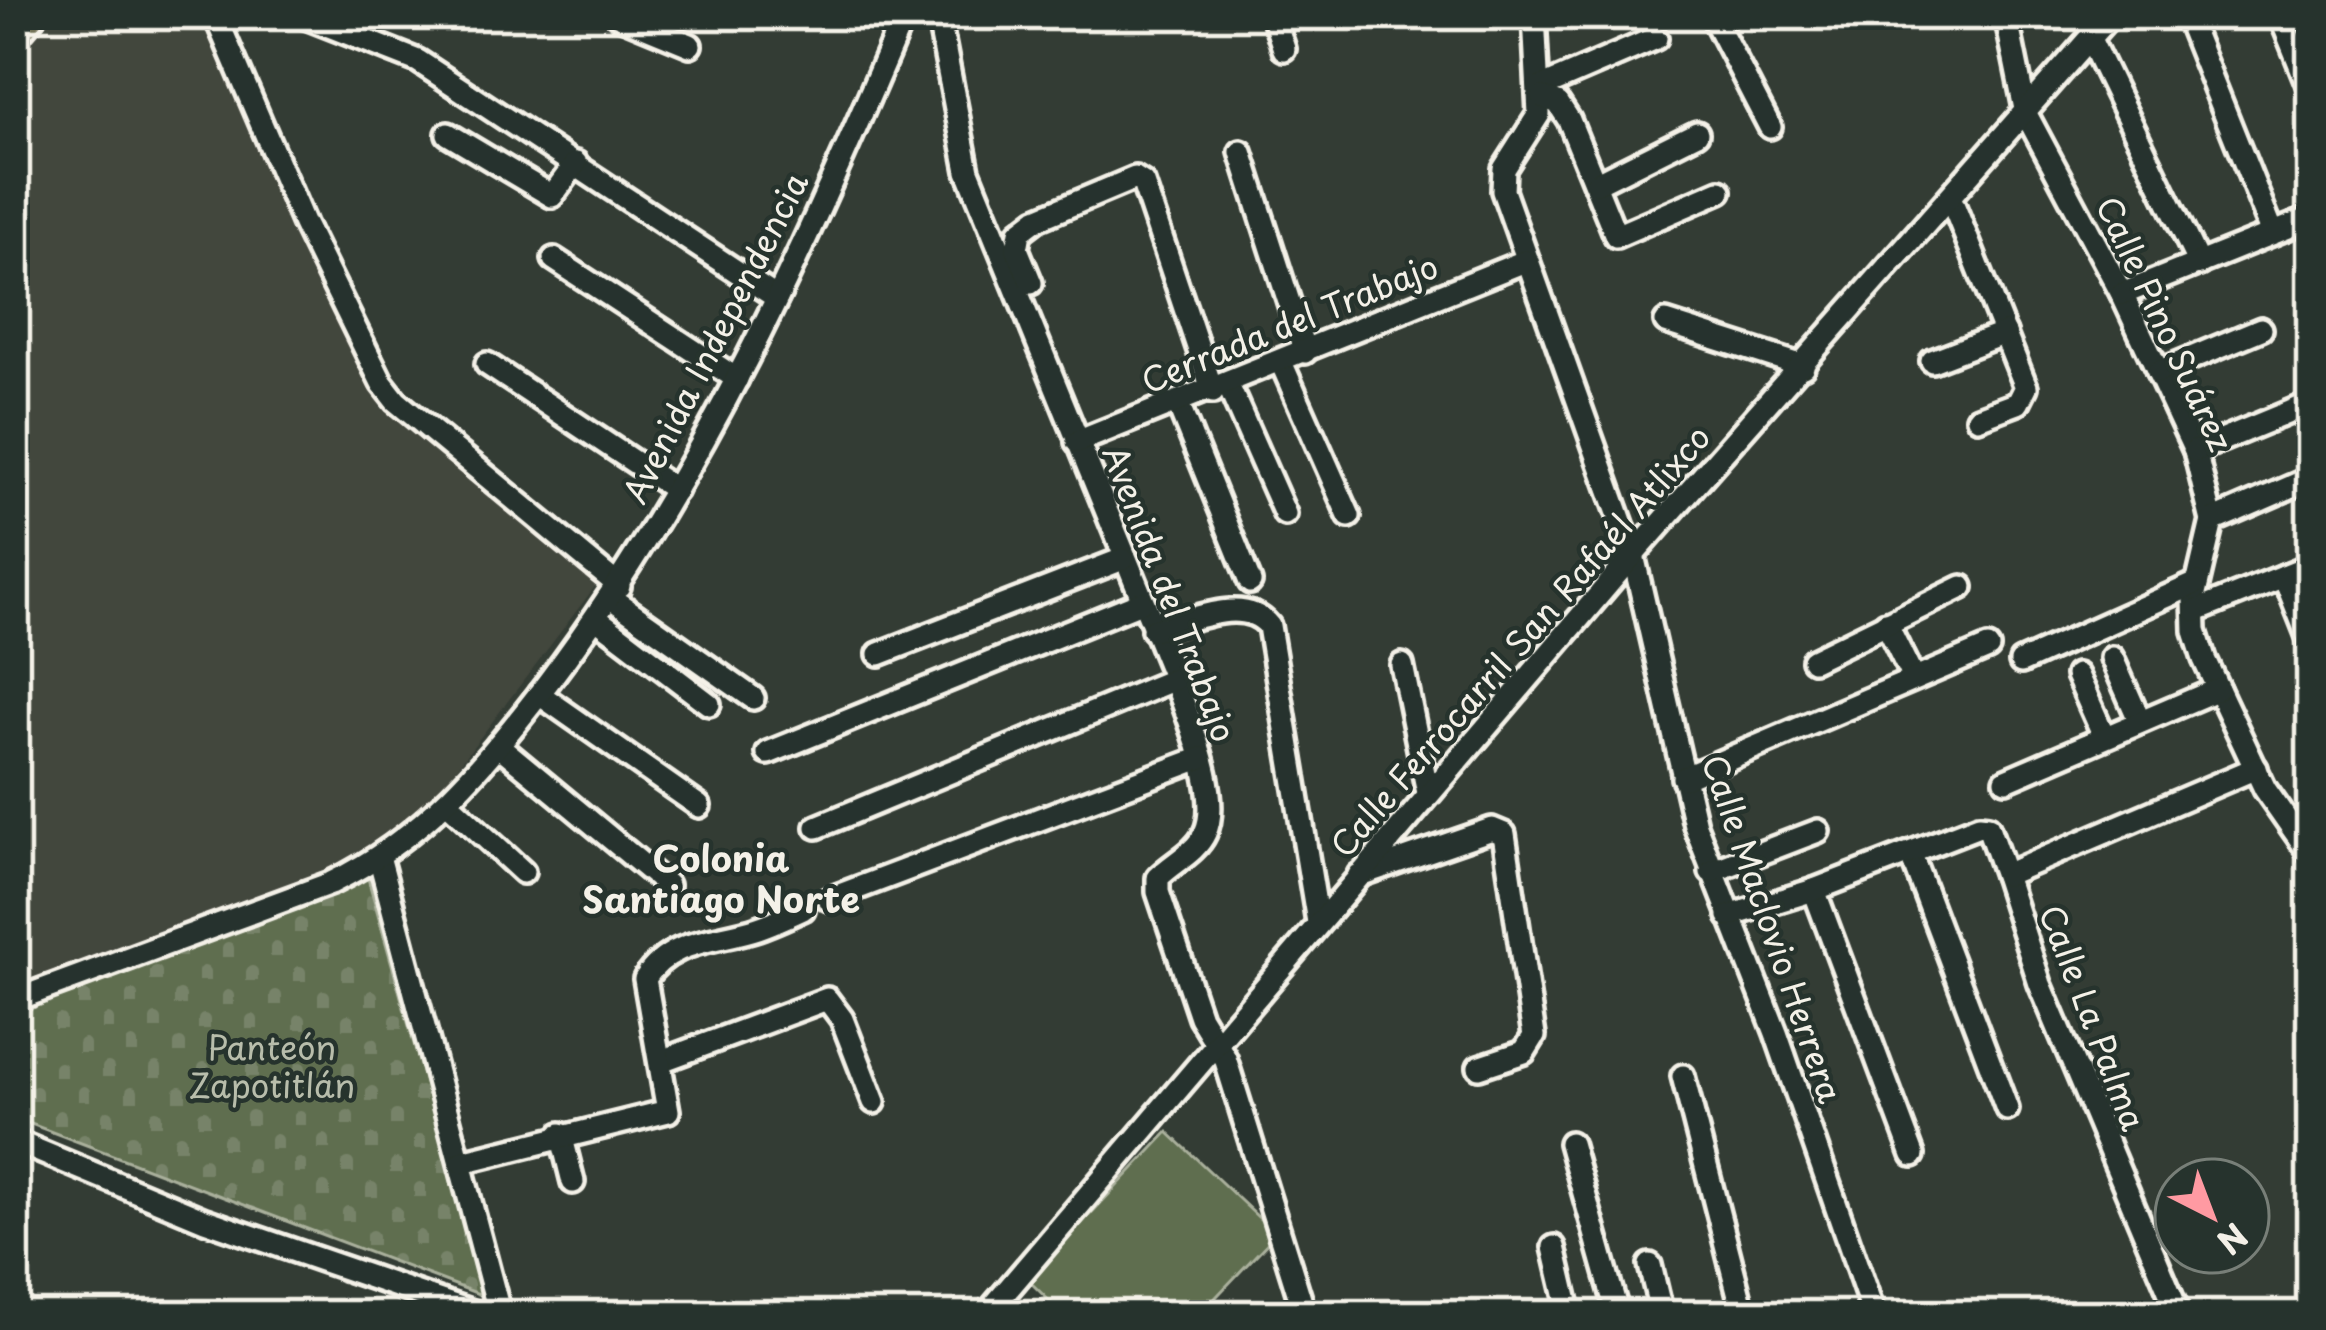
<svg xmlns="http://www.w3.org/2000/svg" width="2326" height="1330" font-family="'Playpen Sans',sans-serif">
  <defs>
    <pattern id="cemetery-stones" width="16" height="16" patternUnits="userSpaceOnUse" patternTransform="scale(3)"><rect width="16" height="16" fill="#5f6e50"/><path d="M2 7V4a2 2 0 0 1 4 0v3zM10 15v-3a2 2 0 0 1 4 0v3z" fill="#778369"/></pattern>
  </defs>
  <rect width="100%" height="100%" fill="#333c34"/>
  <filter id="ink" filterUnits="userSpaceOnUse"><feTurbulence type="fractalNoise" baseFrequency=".00833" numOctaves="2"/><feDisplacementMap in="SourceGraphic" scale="24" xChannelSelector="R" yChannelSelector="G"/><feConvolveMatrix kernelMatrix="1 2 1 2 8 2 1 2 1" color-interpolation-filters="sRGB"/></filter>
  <g filter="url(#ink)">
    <!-- built -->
    <polygon fill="#43463d" points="44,15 199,15 381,408 597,584 435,797 369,852 15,994 15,50"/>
    <!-- cemetery -->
    <polygon fill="url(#cemetery-stones)" stroke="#aab09c" stroke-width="3" points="368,878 484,1296 15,1118 15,1013"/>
    <!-- pitch -->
    <polygon fill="#5f6e50" stroke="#aab09c" stroke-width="3" points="1168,1132 1276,1234 1199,1315 1064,1315 1028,1280"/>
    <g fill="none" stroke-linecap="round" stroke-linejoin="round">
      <defs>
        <g id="minor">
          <polyline points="215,15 304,224 382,383 396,401 619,586"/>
          <polyline points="301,15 418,61 777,298"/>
          <polyline points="617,15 690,45"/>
          <path d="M938 15 968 171 1175 679C1187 717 1223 796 1205 833 1196 853 1172 863 1158 878V892L1200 1017 1225 1058 1305 1315"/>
          <polyline points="1273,15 1284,49"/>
          <polyline points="1534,15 1539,114 1504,169 1503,191 1633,555 1695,825 1776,1033 1874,1315"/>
          <polyline points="1712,15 1770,127"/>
          <polyline points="2006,15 2026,114 2122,294 2195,451 2212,521 2194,598 2195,631 2204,659 2265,789 2311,855"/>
          <polyline points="2186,15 2273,233"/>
          <polyline points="2280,15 2311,92"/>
          <polyline points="2090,39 2199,264"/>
          <polyline points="1540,88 1656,38"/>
          <polyline points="1542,97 1558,103 1569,120 1616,236 1720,191"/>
          <polyline points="448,134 552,196 576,163"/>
          <polyline points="1241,152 1305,352"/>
          <polyline points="1597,183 1697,133"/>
          <polyline points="1951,199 2026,387 2018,403 1978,418"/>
          <polyline points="554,259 737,379"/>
          <polyline points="1031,283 1017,249 1020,232 1037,219 1135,178 1143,183 1213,392"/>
          <polyline points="2122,294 2311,218"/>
          <polyline points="1666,322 1803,366"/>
          <polyline points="1932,361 2005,333"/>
          <polyline points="1281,362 1349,516"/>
          <polyline points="487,364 676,490"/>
          <polyline points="2158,372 2261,329"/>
          <polyline points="1228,385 1285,514"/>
          <polyline points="1178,404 1250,582"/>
          <polyline points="1077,442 1525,261"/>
          <polyline points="2195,451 2311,403"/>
          <polyline points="2212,521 2311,478"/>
          <polyline points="2284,576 2311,565"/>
          <polyline points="611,598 753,698"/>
          <polyline points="2196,611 2284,576 2311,644"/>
          <polyline points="596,618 709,704"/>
          <polyline points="1886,623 1913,678"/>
          <path d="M1153 630C1187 622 1244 594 1269 626L1318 922"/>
          <polyline points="879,654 1123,559"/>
          <polyline points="2112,658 2140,722"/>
          <polyline points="1813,660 1962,587"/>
          <polyline points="2021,662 2197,583"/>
          <polyline points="1402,665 1428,793"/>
          <polyline points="2077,675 2104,736"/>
          <polyline points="539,694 699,806"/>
          <polyline points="498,745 667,885"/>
          <polyline points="768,753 1141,602"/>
          <polyline points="1683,778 1988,648"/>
          <polyline points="2006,780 2218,689"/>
          <polyline points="448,803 523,872"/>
          <polyline points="817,827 1175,679"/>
          <polyline points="1911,855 2007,1109"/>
          <polyline points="380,860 500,1315"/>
          <polyline points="1711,872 1818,831"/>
          <polyline points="1359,875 1492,829 1504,834 1534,1036 1524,1052 1479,1067"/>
          <polyline points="2005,875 2040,984 2179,1315"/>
          <polyline points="1814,890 1913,1155"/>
          <polyline points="829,899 1201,758"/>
          <polyline points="1729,916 1814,890 1979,826 1988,827 2005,875 2256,768"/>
          <path d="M15 1000 331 883C424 838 487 763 549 681 701 479 806 247 904 15"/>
          <polyline points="661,1061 827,999 842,1019 874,1102"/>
          <polyline points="1683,1076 1744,1315"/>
          <polyline points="561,1134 573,1182"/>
          <polyline points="15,1141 205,1220 481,1315"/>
          <polyline points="1570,1143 1618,1315"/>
          <path d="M462 1162 668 1111 645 979C671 938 717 942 758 928 773 923 788 916 803 909"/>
          <polyline points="1554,1247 1570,1315"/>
          <polyline points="1650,1265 1662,1315"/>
          <polyline points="986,1315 1633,555 2110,15"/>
        </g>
        <polyline id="major" points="15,36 33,15"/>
      </defs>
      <!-- minor casing -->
      <use href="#minor" stroke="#f4f1e8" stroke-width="30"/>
      <!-- major casing -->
      <use href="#major" stroke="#f4f1e8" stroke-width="33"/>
      <!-- minor -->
      <use href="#minor" stroke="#26332d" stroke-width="21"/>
      <!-- major -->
      <use href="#major" stroke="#706f52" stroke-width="24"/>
    </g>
  </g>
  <g text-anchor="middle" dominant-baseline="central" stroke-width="9" stroke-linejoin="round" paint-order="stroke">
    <!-- street labels -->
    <g font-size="33" fill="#f4f1e8" stroke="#26332d">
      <text transform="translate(1289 322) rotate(-22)">Cerrada del Trabajo</text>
      <text transform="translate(2166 323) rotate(65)">Calle Pino Suárez</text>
      <text transform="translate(714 337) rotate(-63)">Avenida Independencia</text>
      <text transform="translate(1171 593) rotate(69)">Avenida del Trabajo</text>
      <text transform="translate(1519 640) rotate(-49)">Calle Ferrocarril San Rafaél Atlixco</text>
      <text transform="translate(1774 928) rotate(71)">Calle Maclovio Herrera</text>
      <text transform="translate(2094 1017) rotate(69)">Calle La Palma</text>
    </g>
    <!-- park labels -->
    <g font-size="33" fill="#b8bdab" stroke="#26332d">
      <text x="272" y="1046">Panteón<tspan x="272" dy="38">Zapotitlán</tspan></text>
    </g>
    <!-- neighbourhood labels -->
    <g font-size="36" font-weight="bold" fill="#f4f1e8" stroke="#26332d">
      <text x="721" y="857">Colonia<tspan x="721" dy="41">Santiago Norte</tspan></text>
    </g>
  </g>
  <!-- margin -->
  <rect width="2326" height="1330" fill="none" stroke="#26332d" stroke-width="60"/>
  <rect x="30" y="30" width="2266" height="1270" fill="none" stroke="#f4f1e8" stroke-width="4.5" filter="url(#ink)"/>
  <!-- north arrow -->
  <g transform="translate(2212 1216) rotate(138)"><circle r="57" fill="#26332d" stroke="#787f78" stroke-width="3"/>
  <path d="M0-9L21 45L0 30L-21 45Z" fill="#ff9aa2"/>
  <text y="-18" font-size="33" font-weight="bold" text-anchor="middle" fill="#f4f1e8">N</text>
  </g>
</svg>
